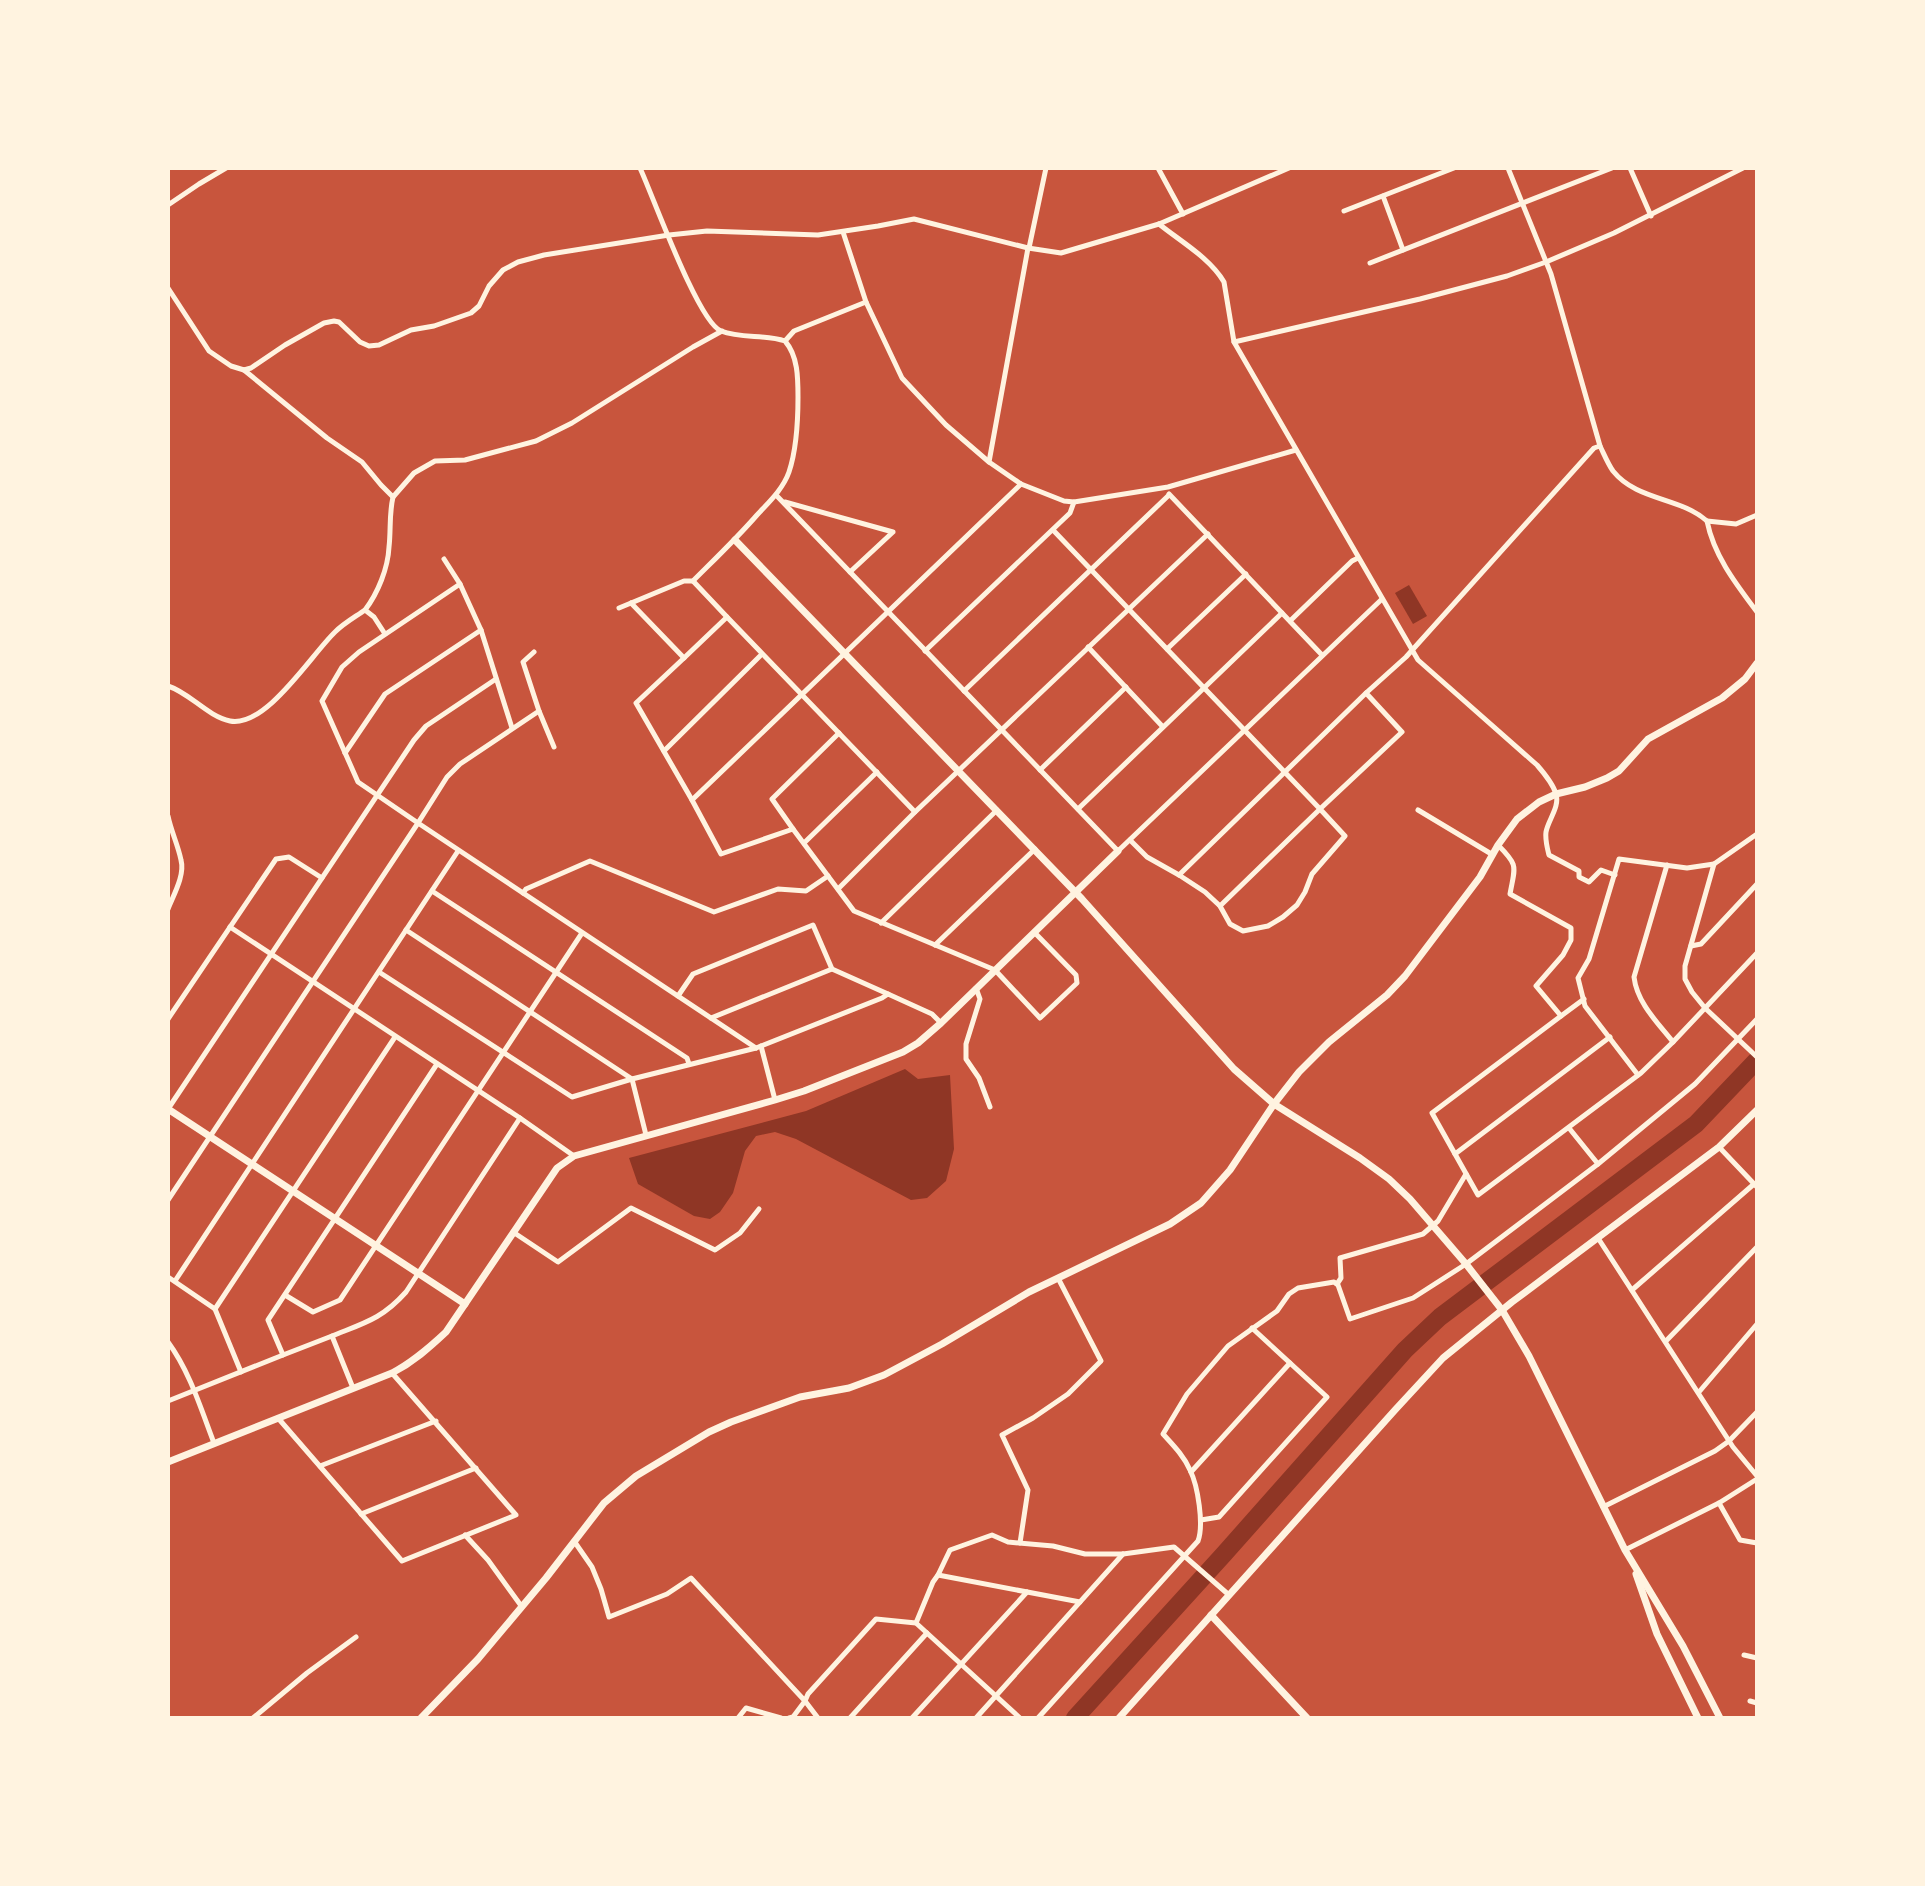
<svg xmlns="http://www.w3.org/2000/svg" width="1925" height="1886" font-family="'Roboto Condensed',sans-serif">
  <rect width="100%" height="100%" fill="#c8553d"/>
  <!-- water -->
  <g fill="#8f3625">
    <polygon points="1409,585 1427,616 1413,624 1395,593"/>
    <polygon points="905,1069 918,1079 950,1075 954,1149 946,1181 927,1198 911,1200 796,1139 775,1132 756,1136 745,1151 733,1193 720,1212 710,1219 694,1216 638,1184 629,1158 806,1111"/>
  </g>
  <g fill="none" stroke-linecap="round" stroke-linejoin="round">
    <!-- river -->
    <polyline stroke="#8f3625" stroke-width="18" points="1075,1718 1224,1554 1405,1350 1440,1317 1696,1124 1757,1060"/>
    <!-- minor -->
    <g stroke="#fff3e0" stroke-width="5">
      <polyline points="1158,168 1183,214"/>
      <polyline points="1508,168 1551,274 1600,446"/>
      <polyline points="1630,168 1651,216"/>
      <polyline points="1383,196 1403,250"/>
      <polyline points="168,205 199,184 226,168"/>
      <polyline points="1344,211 1454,168"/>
      <path d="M1159 224C1180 241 1210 258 1224 282L1234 342 1418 660 1537 765C1544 773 1553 784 1556 794 1560 807 1548 820 1546 832 1545 840 1547 847 1549 855L1579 871V877L1589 882 1601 870 1615 875"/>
      <polyline points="843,232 866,302 902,378 946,425 989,462"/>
      <polyline points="1028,248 989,462 1021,484 1064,501 1074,502 1168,487 1296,450"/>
      <polyline points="1029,248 1046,168"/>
      <polyline points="1370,263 1612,168"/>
      <polyline points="168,288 209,351 231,366 244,370 251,368 285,345 324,323 334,321 339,322 360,342 369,346 379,345 411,330 434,326 471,313 479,306 489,286 503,270 518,262 544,255 669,235 707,231 818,235 878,226 914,219 1028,248 1061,253 1159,224 1289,168"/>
      <polyline points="785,341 794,331 866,302"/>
      <polyline points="1234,342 1420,299 1507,276 1546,262 1614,233 1743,168"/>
      <polyline points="244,370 327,438 362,462 381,485 393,497 414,473 435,461 465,460 536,441 572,423 693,347 722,331"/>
      <polyline points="1169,494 1322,655"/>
      <polyline points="776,495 1118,851 1382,599"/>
      <polyline points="785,502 893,532 850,572"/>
      <polyline points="1707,521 1736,524 1757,515"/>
      <polyline points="1053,530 1320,809 1220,906"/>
      <polyline points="444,559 460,584"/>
      <polyline points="693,581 727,617"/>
      <polyline points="631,603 684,658 727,617 915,812 1208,534"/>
      <path d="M619 608 684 581H693C715 559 737 538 757 515 769 502 783 489 789 472 797 448 798 422 798 397 798 378 798 356 785 341 765 334 741 339 721 331 698 322 653 196 640 168"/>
      <path d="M365 610C378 593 388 568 389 547 391 530 389 514 393 497"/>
      <polyline points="1290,621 1352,561 1358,558"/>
      <polyline points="1088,647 1163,727"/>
      <polyline points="1167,649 1246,574"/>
      <polyline points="925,651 1070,513 1074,502"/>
      <polyline points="534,652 523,662 539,711 460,764 447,777 418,823 756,1048"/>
      <polyline points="684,658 636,703 692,800"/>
      <path d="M168 686C190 693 207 716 230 721 266 728 311 655 335 632 344 623 355 617 365 610L374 617 385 634"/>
      <polyline points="964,691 1169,495"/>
      <polyline points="539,711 554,747"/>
      <polyline points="839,733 772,799 793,829 721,854 692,800 1021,484"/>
      <polyline points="664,751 762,654"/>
      <polyline points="345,753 385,694 481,630"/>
      <polyline points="1040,770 1126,687"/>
      <polyline points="1078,809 1282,613"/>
      <polyline points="1418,810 1493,855"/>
      <path d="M168 816C171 831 178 845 181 860 185 875 174 894 168 909"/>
      <polyline points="793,829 854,911 995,970 1040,1018 1077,983 1076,975 1034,932"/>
      <path d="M1130 840 1147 857 1179 875 1205 892 1220 906 1230 924 1243 931 1268 926 1283 917 1297 905 1305 892 1312 874 1345 836 1320 809 1402 732 1366 693 1406 657 1594 448 1600 446C1604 454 1608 464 1613 471 1637 501 1680 497 1707 521 1714 556 1736 584 1757 612"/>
      <polyline points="804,843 877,772"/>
      <path d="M1498 845C1519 866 1515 866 1510 894L1571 928V940L1563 955 1536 986 1561 1016 1584 999"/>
      <polyline points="1714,864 1757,834"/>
      <path d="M1667 865 1634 977C1637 1003 1658 1023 1673 1042"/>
      <polyline points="1179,875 1366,693"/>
      <polyline points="838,889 915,812"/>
      <polyline points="432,891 687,1058 689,1064"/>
      <polyline points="523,893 526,889 590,861 714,912 778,889 806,891 828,876"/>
      <polyline points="881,923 997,810"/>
      <polyline points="230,927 520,1118 574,1156"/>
      <polyline points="406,930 632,1079 646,1135"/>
      <polyline points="935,945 1035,849"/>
      <polyline points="1691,946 1701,944 1757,884"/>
      <polyline points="379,972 572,1097 632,1079 756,1048 882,998 888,994 932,1014 941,1023"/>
      <polyline points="976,988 980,999 966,1044 966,1059 979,1078 990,1107"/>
      <polyline points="678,996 693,974 813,925 832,969 888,994"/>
      <polyline points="1561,1016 1432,1113 1478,1195 1641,1073 1673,1042 1757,953"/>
      <polyline points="711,1018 832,969"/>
      <polyline points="168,1019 276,859 289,857 322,878"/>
      <polyline points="761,1046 775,1100"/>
      <polyline points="1638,1075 1585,1006 1578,978 1589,959 1619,859 1687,868 1714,864 1685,966 1685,979 1692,992 1705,1008 1757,1057"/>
      <polyline points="168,1109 414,740 426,726 496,679"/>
      <polyline points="1569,1128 1598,1164"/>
      <polyline points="1719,1147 1757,1187"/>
      <polyline points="1455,1154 1610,1037"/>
      <polyline points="168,1200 418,823 358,782 322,701 342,667 359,652 460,584 481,630 512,728"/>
      <polyline points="513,1232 558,1262 631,1208 715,1250 740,1233 759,1209"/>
      <polyline points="1598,1238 1733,1447 1757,1476"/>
      <polyline points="168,1277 215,1309 241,1372"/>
      <polyline points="175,1281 458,851"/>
      <polyline points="1337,1284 1341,1278 1340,1258 1423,1234 1438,1221 1466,1174"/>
      <polyline points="1632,1290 1754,1184"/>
      <polyline points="285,1295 313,1312 340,1300 582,933"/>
      <polyline points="215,1309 395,1037"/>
      <polyline points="332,1336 283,1355 268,1320 437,1064"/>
      <polyline points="1666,1341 1757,1247"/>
      <path d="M168 1342C190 1372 201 1409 214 1443"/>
      <path d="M353 1388 332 1336C364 1323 382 1319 406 1292L520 1118"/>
      <polyline points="1699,1392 1757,1324"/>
      <polyline points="168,1401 283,1355"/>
      <polyline points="278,1418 402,1561 516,1515 392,1373"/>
      <polyline points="320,1466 436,1421"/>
      <polyline points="1191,1472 1290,1363"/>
      <polyline points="1719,1503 1740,1540 1757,1543"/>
      <polyline points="1603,1507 1715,1451 1729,1441 1757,1412"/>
      <polyline points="361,1514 476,1468"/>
      <polyline points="1201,1520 1219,1517 1327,1397 1252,1328"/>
      <polyline points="465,1535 488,1560 522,1607"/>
      <polyline points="574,1541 592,1567 601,1589 609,1617 667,1594 691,1578 805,1701 808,1694 876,1619 916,1623 1020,1718"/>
      <polyline points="1020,1543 1028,1490 1002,1435 1033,1418 1068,1394 1101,1361 1058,1278"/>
      <polyline points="1625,1550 1719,1503 1757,1479"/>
      <polyline points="938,1575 1080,1602"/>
      <polyline points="916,1623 933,1582 938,1575 950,1550 992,1535 1008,1542 1053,1546 1085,1554 1123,1554 1174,1547 1229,1595"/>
      <polyline points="1744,1655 1757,1658"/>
      <polyline points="1750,1701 1757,1703"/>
      <polyline points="253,1718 307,1673 356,1637"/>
      <polyline points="738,1718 746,1708 781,1718"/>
      <polyline points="789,1718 793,1717 805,1701 818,1718"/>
      <polyline points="850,1718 927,1633"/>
      <polyline points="912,1718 1027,1592"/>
      <polyline points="976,1718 1123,1554"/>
      <path d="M1038 1718 1198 1541C1204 1525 1198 1486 1190 1470 1184 1456 1173 1445 1163 1434L1187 1394 1228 1346 1277 1311 1289 1294 1298 1288 1334 1282 1338 1285 1350 1319 1413 1298 1466 1264 1598 1164 1695 1084 1757 1019"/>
    </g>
    <!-- tertiary -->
    <g stroke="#fff3e0" stroke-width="7">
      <polyline points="735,540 1082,899 1234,1069 1274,1104 1360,1158 1389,1179 1410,1199 1466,1264 1502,1310 1529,1356 1625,1550 1683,1646 1720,1718"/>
      <polyline points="168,1109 465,1304"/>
      <path d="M168 1462 392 1373C413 1362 429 1348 446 1332L557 1168 574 1156 775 1100 804 1091 903 1052 918 1043 941 1023 1118 851"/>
      <polyline points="1636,1574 1657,1634 1698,1718"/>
      <polyline points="1211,1615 1307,1718"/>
      <polyline points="421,1718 478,1659 546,1578 604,1503 636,1476 709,1432 731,1422 800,1397 849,1388 884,1375 942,1344 1029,1292 1170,1224 1201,1203 1230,1170 1274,1104 1299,1072 1329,1042 1387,995 1405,976 1480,877 1498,845 1517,819 1539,802 1556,794 1585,787 1607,778 1619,771 1648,739 1722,698 1745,679 1757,663"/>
      <polyline points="1119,1718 1395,1410 1443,1358 1512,1302 1719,1147 1757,1110"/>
    </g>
  </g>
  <!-- border -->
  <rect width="1925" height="1886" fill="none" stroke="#fff3e0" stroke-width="340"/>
</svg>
